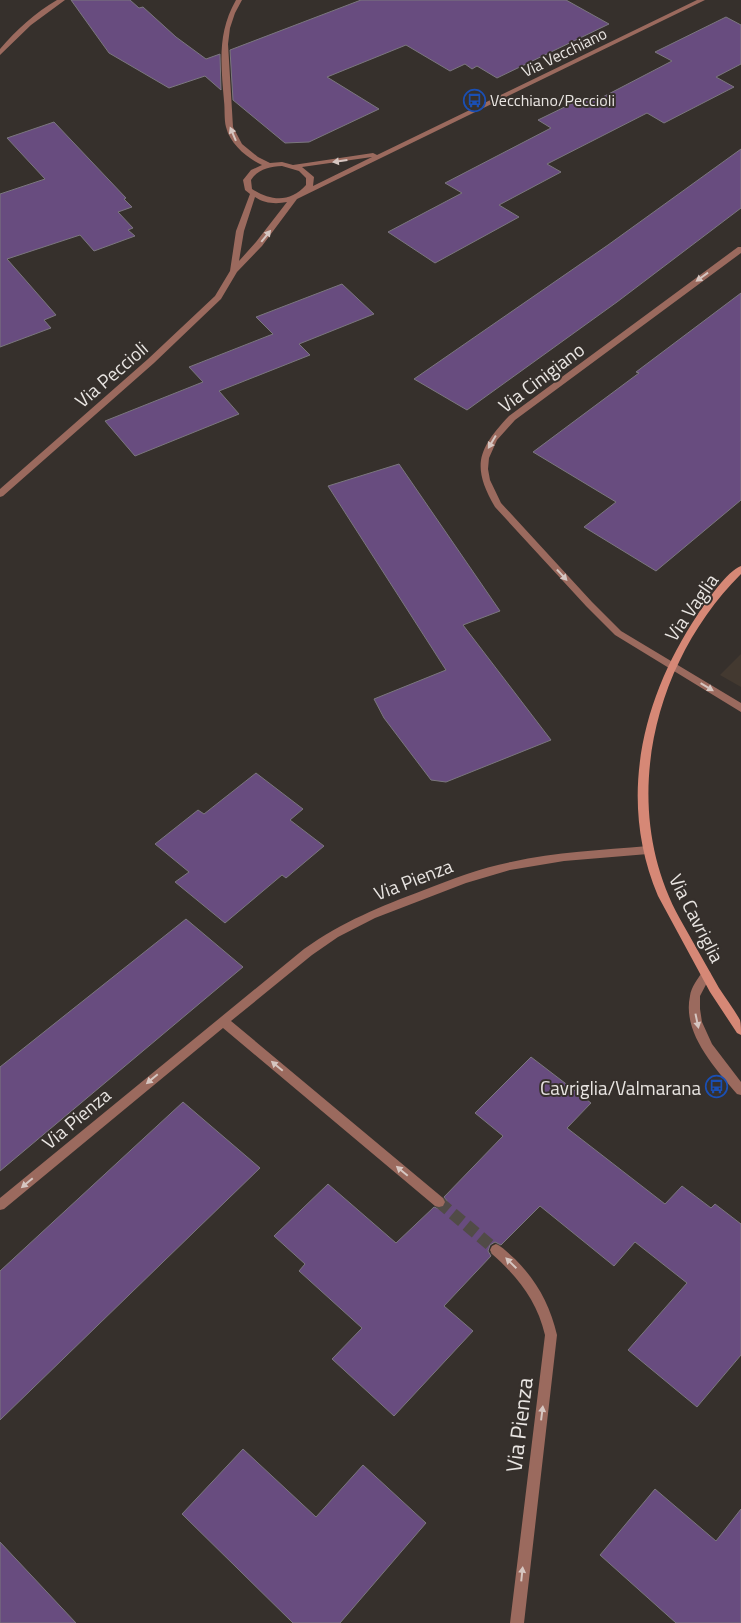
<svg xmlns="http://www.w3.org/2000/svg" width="741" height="1623" font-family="'Titillium Web',sans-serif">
  <rect width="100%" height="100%" fill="#36302c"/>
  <!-- built -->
  <polygon fill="#433930" points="741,654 741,687 720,675"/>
  <!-- building -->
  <g fill="#684c7f" stroke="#7b777e">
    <polygon points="71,0 130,0 139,8 143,7 176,37 206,59 220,54 221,90 205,76 169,88 109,53"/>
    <polygon points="361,0 566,0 609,24 497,78 477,66 472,69 465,64 450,71 406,45 327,77 379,109 309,142 285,143 233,100 230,50"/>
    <polygon points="726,17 741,25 741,64 716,77 734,87 664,123 647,113 547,164 561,172 499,205 519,217 435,263 388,232 462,193 445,183 551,128 538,120 577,101 581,103 592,97 597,100 672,61 655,52"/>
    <polygon points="54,122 126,198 124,199 132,207 118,212 133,228 128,230 135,236 94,251 80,235 7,259 56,315 44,320 51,328 0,347 0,194 45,179 7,138"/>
    <polygon points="741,149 741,208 617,302 467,410 414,379 608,245"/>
    <polygon points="342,284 374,314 299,344 310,355 219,391 239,414 135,456 105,421 203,382 189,367 273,334 256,317"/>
    <polygon points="741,293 741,500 656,571 584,527 616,502 533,452 639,373 636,372"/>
    <polygon points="399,464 500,611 463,625 551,740 446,782 431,780 384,718 374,699 446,670 328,486"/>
    <polygon points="256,773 303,809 290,820 324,846 286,878 282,875 225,923 175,882 189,872 155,844 198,810 204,814"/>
    <polygon points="186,919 243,967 0,1171 0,1067"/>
    <polygon points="531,1057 591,1103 567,1128 665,1204 682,1186 711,1208 715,1204 741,1224 741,1355 697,1407 628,1350 687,1283 635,1242 614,1266 540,1206 501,1245 495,1242 490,1245 488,1251 491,1256 444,1306 473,1331 394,1416 332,1359 362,1328 299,1271 305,1264 274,1236 328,1184 396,1243 434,1207 439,1209 445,1207 447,1201 444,1197 503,1136 475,1113"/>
    <polygon points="183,1102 260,1168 0,1420 0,1271"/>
    <polygon points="243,1449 316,1517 363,1465 426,1523 340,1623 293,1623 182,1514"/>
    <polygon points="655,1489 716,1541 741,1509 741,1623 676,1623 600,1555"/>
    <polygon points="0,1542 76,1623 0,1623"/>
  </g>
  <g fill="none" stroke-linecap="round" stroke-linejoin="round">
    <!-- street-tunnel -->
    <polyline stroke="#514b47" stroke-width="12" stroke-dasharray="12 6" stroke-linecap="butt" points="439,1202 496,1250"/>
    <!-- lane -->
    <path fill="#9b6a5e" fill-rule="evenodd" d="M706 970 710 972 711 975 700 996V1009L702 1022 712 1044 741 1082V1095L737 1094C715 1068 682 1033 690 996 691 987 698 979 702 972Z"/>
    <!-- street -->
    <g fill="#9b6a5e" fill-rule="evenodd">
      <path d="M57 0H65L31 25 0 55V49C17 29 35 13 57 0Z"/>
      <path d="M236 0H242L235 13 230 28 228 44 233 127 242 144 258 157 270 163 282 162 293 165 373 153 377 155 697 0H705L297 199 262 246 237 272 221 299 154 363 3 496 0 497V489L148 359 215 296 230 271 236 231 250 194 245 190 243 180 251 170 262 165C247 158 230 144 226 127 224 119 225 109 224 101 221 64 217 33 236 0ZM372 157 313 186 314 177 302 167ZM282 166 299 171 306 178V185C290 203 271 201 252 189L251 180C258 169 269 167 282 166ZM255 197C265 204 277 204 287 202L256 242 239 261 244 231Z"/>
      <path d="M738 247H741V253L515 420 497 440 489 458 488 469 490 480 501 503 592 602 621 631 741 703V712L615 635 586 606 495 507C471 466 478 449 509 416Z"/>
      <path d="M648 846 652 847 653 850 652 853 648 854 564 861 510 870 466 883 375 918 338 937 312 955 231 1021 443 1198 445 1202 443 1206 439 1207 435 1206 223 1028 4 1209 0 1210V1198L304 949C344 921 379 907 424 890 452 879 481 868 511 862 556 852 602 850 648 846Z"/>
      <path d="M496 1244C503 1247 509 1254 515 1259 537 1281 550 1305 557 1335L524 1623H510L545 1335C537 1301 518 1277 492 1254L490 1250 492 1246Z"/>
    </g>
    <!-- secondary -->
    <path fill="#d68876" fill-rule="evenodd" d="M741 566V574C652 663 618 807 680 919 693 942 706 965 719 988 726 999 734 1009 740 1020 741 1024 741 1030 741 1035L737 1033 710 992 658 896C617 799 642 698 698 614 707 601 727 571 741 566Z"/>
  </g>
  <!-- one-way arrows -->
  <defs><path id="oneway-solid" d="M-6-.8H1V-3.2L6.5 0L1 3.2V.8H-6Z" transform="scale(1.25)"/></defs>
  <g fill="#d6c6c1">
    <use href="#oneway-solid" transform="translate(233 134) rotate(-113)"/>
    <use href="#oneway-solid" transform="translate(340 161) rotate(172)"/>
    <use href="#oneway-solid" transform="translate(266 236) rotate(-51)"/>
    <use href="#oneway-solid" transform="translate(702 277) rotate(144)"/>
    <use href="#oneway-solid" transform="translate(492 442) rotate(121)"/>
    <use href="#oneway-solid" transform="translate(562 575) rotate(47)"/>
    <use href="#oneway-solid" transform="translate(707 687) rotate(31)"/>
    <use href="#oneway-solid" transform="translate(697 1021) rotate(78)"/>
    <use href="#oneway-solid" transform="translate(277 1066) rotate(-140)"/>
    <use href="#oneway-solid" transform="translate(152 1079) rotate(140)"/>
    <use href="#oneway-solid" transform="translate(402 1171) rotate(-140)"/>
    <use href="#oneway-solid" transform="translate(27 1183) rotate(140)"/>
    <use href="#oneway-solid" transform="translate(511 1263) rotate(-136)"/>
    <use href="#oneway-solid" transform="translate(542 1413) rotate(-83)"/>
    <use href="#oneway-solid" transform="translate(522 1574) rotate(-84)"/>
  </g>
  <!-- icons -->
  <defs>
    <symbol id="bus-ring" viewBox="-11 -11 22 22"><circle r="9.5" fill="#36302c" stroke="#1a4fb4" stroke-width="1.5"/><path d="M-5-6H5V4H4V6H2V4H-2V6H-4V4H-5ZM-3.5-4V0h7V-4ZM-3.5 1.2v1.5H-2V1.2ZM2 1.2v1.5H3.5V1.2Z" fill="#1a4fb4"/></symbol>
  </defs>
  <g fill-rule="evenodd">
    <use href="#bus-ring" x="462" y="88" width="25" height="25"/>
    <use href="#bus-ring" x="704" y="1074" width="25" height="25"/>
  </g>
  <g text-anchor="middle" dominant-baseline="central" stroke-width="4" stroke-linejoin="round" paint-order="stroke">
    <!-- far-street labels -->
    <g font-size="16" fill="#e9e5e2" stroke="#36302c">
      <text transform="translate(564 52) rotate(-26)">Via Vecchiano</text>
    </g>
    <!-- far-poi labels -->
    <g font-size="16" fill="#e9e5e2" stroke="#36302c" text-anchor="start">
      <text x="490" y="100">Vecchiano/Peccioli</text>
    </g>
    <!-- street labels -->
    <g font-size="19" fill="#e9e5e2" stroke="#36302c">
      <text transform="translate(111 374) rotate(-41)">Via Peccioli</text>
      <text transform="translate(541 377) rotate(-37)">Via Cinigiano</text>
      <text transform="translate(691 607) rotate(-55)">Via Vaglia</text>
      <text transform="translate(413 879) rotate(-21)">Via Pienza</text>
      <text transform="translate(697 918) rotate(63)">Via Cavriglia</text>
      <text transform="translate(76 1118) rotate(-40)">Via Pienza</text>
    </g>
    <!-- poi labels -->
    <g font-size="19" fill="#e9e5e2" stroke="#36302c" text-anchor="end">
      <text x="701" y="1087">Cavriglia/Valmarana</text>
    </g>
    <!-- near-street labels -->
    <g font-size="22" fill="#e9e5e2" stroke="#36302c">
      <text transform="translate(519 1425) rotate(-83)">Via Pienza</text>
    </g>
  </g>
</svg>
